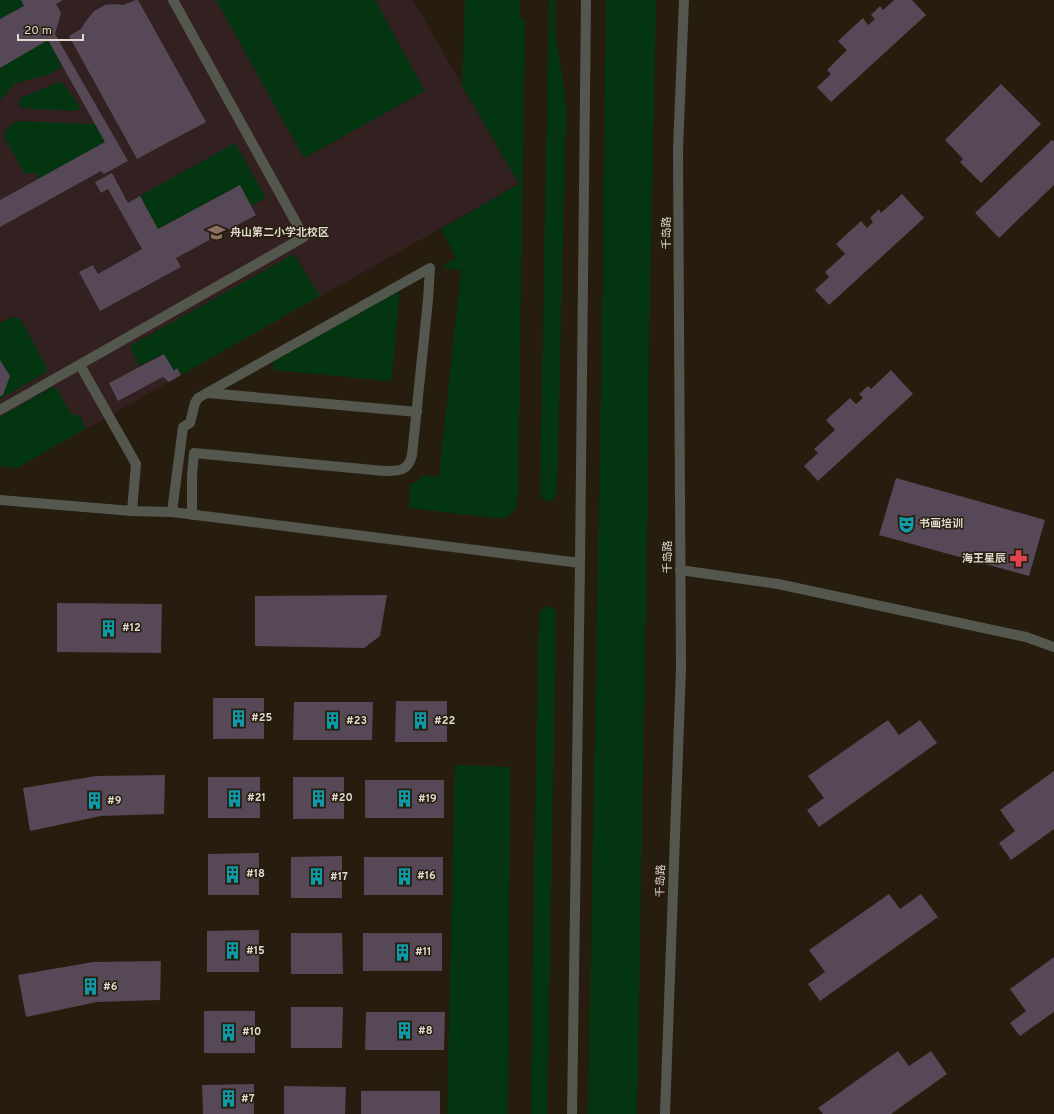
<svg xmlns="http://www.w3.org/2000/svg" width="1054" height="1114" font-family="Overpass,'Noto Sans SC',sans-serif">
  <rect width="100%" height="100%" fill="#261d0e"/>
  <!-- education -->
  <polygon fill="#332021" points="0,0 413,0 519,184 17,468 0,466"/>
  <!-- green -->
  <g fill="#023510">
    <polygon points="0,0 21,0 24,6 0,19"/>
    <polygon points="216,0 375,0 425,91 304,158"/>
    <path d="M465 0H520V19H525L518 491 515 509 508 517 496 518 409 508 410 483C416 483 420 482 421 475L439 477 461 270 443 268V266L456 258 441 229 519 184 462 85Z"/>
    <polygon points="549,0 555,0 555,33 563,80 566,111 557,490 554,499 549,501 544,500 540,494"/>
    <polygon points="606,0 656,0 649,338 648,476 637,1114 588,1114 602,341"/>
    <polygon points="48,40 62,67 50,74 14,84 0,101 0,68"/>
    <polygon points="59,82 62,82 79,105 79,110 72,111 21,108 19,104 20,98"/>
    <path d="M18 121 95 124 105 142 39 179 36 172 25 174 4 137C6 128 10 125 18 121Z"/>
    <polygon points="235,143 266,198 251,206 240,185 158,229 140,196"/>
    <polygon points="294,254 320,296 181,375 177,369 174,371 164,354 139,366 130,346"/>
    <polygon points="399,291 399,299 392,377 390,381 273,370 273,362"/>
    <polygon points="12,317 20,318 47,368 47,372 0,399 0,396 3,395 10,376 0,362 0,323"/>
    <polygon points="52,387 56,388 72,415 80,415 85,429 17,468 0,466 0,417"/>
    <polygon points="547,606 553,608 556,613 556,617 547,1114 531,1114 535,815 539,613 543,608"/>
    <polygon points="455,765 510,767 508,1114 447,1114"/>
  </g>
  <!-- building -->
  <g fill="#564856">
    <polygon points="21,0 63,0 56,4 61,13 55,34 128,161 104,174 101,171 0,227 0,200 105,142 48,40 0,68 0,19 24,6"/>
    <polygon points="136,0 138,0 206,122 137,159 69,36 81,29 86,21 94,11 105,5 115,4 123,5"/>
    <polygon points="894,0 912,0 926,15 831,102 817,87 831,74 827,70 847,50 838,41 863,18 868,25 875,19 871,15 880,6 883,10"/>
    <polygon points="1001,84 1041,124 981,183 960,162 963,159 945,140"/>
    <polygon points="1052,140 1054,141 1054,185 999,238 975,213"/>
    <polygon points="112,173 128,203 140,196 158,229 240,185 256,215 176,258 181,267 100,311 79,272 93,265 98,274 142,249 108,189 101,193 95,182"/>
    <polygon points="902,194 924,218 829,305 815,290 829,277 825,272 845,254 836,244 861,221 867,228 873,222 870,218 879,209 881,213"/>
    <polygon points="164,354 174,371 177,368 181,375 169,382 163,377 118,401 109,383"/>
    <polygon points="0,360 10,376 3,395 0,396"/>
    <polygon points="891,370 913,394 818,481 804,466 818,453 814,449 835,430 826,420 850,398 856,404 863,398 859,394 868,386 871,389"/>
    <polygon points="896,478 1045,520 1029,576 879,535"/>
    <polygon points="387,595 380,636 364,648 255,646 255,596"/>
    <polygon points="57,603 162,604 161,653 57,652"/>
    <rect x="213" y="698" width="51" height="41"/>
    <polygon points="396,701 447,701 447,742 395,742"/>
    <polygon points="294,702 373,702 372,740 293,740"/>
    <polygon points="888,720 899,735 920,720 937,743 819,827 807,810 824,798 808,776"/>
    <polygon points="1054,771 1054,829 1011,860 999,843 1015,831 1000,810"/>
    <polygon points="165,775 164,814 101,816 30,831 23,788 96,776"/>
    <rect x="208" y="777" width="52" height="41"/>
    <rect x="293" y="777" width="51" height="42"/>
    <rect x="365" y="780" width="79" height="38"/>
    <polygon points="259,853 259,895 208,895 208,854"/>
    <polygon points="342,856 342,898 291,898 291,857"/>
    <rect x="364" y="857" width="79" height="38"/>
    <polygon points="889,894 900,909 921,894 938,917 820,1001 808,984 825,972 809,950"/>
    <polygon points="259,930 259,972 207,972 207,931"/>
    <polygon points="291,933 342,933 343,974 291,974"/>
    <rect x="363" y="933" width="79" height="38"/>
    <polygon points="1054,957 1054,1012 1020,1036 1010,1023 1026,1011 1010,989"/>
    <polygon points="161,961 160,1000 97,1002 26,1017 18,975 93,962"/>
    <polygon points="291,1007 343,1007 342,1048 291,1048"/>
    <rect x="204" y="1011" width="51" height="42"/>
    <polygon points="366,1012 445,1012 444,1050 365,1050"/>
    <polygon points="898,1051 909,1066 931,1051 947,1074 891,1114 823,1114 818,1108"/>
    <polygon points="254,1084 254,1114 203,1114 202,1085"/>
    <polygon points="284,1086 346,1087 345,1114 284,1114"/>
    <rect x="361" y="1091" width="79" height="23"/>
  </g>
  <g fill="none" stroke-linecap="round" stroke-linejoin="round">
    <!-- service -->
    <g stroke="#54574e" stroke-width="10">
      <polyline points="80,365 136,464 132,511"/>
      <polyline points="208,393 417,412"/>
      <polyline points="0,410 304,237 173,0"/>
      <path d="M172 512 183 427 190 423 195 403 198 398 430 268 428 300 412 455C408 472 398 471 384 471L194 453 192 475V515"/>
    </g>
    <!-- minor -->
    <polyline stroke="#54574e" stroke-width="10" points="680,570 778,584 1026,637 1054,647"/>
    <!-- tertiary -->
    <g stroke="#54574e" stroke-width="10">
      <polyline points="0,500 132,511 172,512 580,563"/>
      <polyline points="572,1114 580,563 586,0"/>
      <polyline points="665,1114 681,668 678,150 684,0"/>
    </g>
  </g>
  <!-- icons -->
  <defs>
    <symbol id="school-bare" viewBox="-9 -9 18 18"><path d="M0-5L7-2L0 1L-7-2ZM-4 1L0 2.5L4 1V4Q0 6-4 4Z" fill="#8d6e63" stroke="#261d0e" stroke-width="2.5" paint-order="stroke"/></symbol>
    <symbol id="theatre-bare" viewBox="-9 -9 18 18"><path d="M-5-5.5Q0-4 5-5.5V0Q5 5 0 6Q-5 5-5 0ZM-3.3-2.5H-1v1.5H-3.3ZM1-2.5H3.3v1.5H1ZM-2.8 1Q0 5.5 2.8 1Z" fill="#0f9aa8" stroke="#261d0e" stroke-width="2.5" paint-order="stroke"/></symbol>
    <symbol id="pharmacy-bare" viewBox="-9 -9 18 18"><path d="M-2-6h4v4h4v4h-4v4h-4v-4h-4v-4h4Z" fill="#e0444e" stroke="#261d0e" stroke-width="2.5" paint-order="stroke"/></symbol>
    <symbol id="building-bare" viewBox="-9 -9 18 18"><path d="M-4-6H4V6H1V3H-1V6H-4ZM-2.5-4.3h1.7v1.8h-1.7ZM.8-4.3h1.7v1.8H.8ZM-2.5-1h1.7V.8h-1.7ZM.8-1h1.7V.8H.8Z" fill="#0f9aa8" stroke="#261d0e" stroke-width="2.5" paint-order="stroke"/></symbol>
  </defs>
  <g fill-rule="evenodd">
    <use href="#school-bare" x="204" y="220" width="25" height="25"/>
    <use href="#theatre-bare" x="894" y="512" width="25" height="25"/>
    <use href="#pharmacy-bare" x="1006" y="546" width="25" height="25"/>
    <use href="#building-bare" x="96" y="616" width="25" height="25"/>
    <use href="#building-bare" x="226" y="706" width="25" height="25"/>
    <use href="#building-bare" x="320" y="708" width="25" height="25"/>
    <use href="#building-bare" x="408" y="708" width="25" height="25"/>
    <use href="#building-bare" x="222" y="786" width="25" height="25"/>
    <use href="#building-bare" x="306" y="786" width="25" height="25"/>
    <use href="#building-bare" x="392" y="786" width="25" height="25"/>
    <use href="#building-bare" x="82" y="788" width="25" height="25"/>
    <use href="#building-bare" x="220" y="862" width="25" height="25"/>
    <use href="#building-bare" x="392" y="864" width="25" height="25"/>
    <use href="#building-bare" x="304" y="864" width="25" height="25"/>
    <use href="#building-bare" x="220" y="938" width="25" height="25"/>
    <use href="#building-bare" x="390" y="940" width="25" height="25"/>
    <use href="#building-bare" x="78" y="974" width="25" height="25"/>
    <use href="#building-bare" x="392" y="1018" width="25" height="25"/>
    <use href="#building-bare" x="216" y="1020" width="25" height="25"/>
    <use href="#building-bare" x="216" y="1086" width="25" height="25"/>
  </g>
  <g text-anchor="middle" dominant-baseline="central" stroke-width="3" stroke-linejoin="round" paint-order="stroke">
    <!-- poi labels -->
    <g font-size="11" font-weight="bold" fill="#dfd9cf" stroke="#261d0e" text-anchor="start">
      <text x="230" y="233">舟山第二小学北校区</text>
      <text x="919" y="524">书画培训</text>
      <text x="1006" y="559" text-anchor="end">海王星辰</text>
      <text x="122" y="628">#12</text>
      <text x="251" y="718">#25</text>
      <text x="346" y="721">#23</text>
      <text x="434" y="721">#22</text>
      <text x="247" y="798">#21</text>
      <text x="331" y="798">#20</text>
      <text x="418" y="799">#19</text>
      <text x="107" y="801">#9</text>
      <text x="246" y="874">#18</text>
      <text x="417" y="876">#16</text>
      <text x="330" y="877">#17</text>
      <text x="246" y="951">#15</text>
      <text x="415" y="952">#11</text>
      <text x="103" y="987">#6</text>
      <text x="418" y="1031">#8</text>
      <text x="242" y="1032">#10</text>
      <text x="241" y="1099">#7</text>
    </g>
    <!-- street labels -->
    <g font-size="11" fill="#dfd9cf" stroke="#261d0e">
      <text transform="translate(667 233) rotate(-90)">千岛路</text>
      <text transform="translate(668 557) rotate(-90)">千岛路</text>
      <text transform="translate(661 881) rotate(-88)">千岛路</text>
    </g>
  </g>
  <!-- scale -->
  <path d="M18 34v6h65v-6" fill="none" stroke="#dfd9cf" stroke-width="2"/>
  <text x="24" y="34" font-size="12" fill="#dfd9cf" stroke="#261d0e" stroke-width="3" paint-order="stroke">20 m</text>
</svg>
